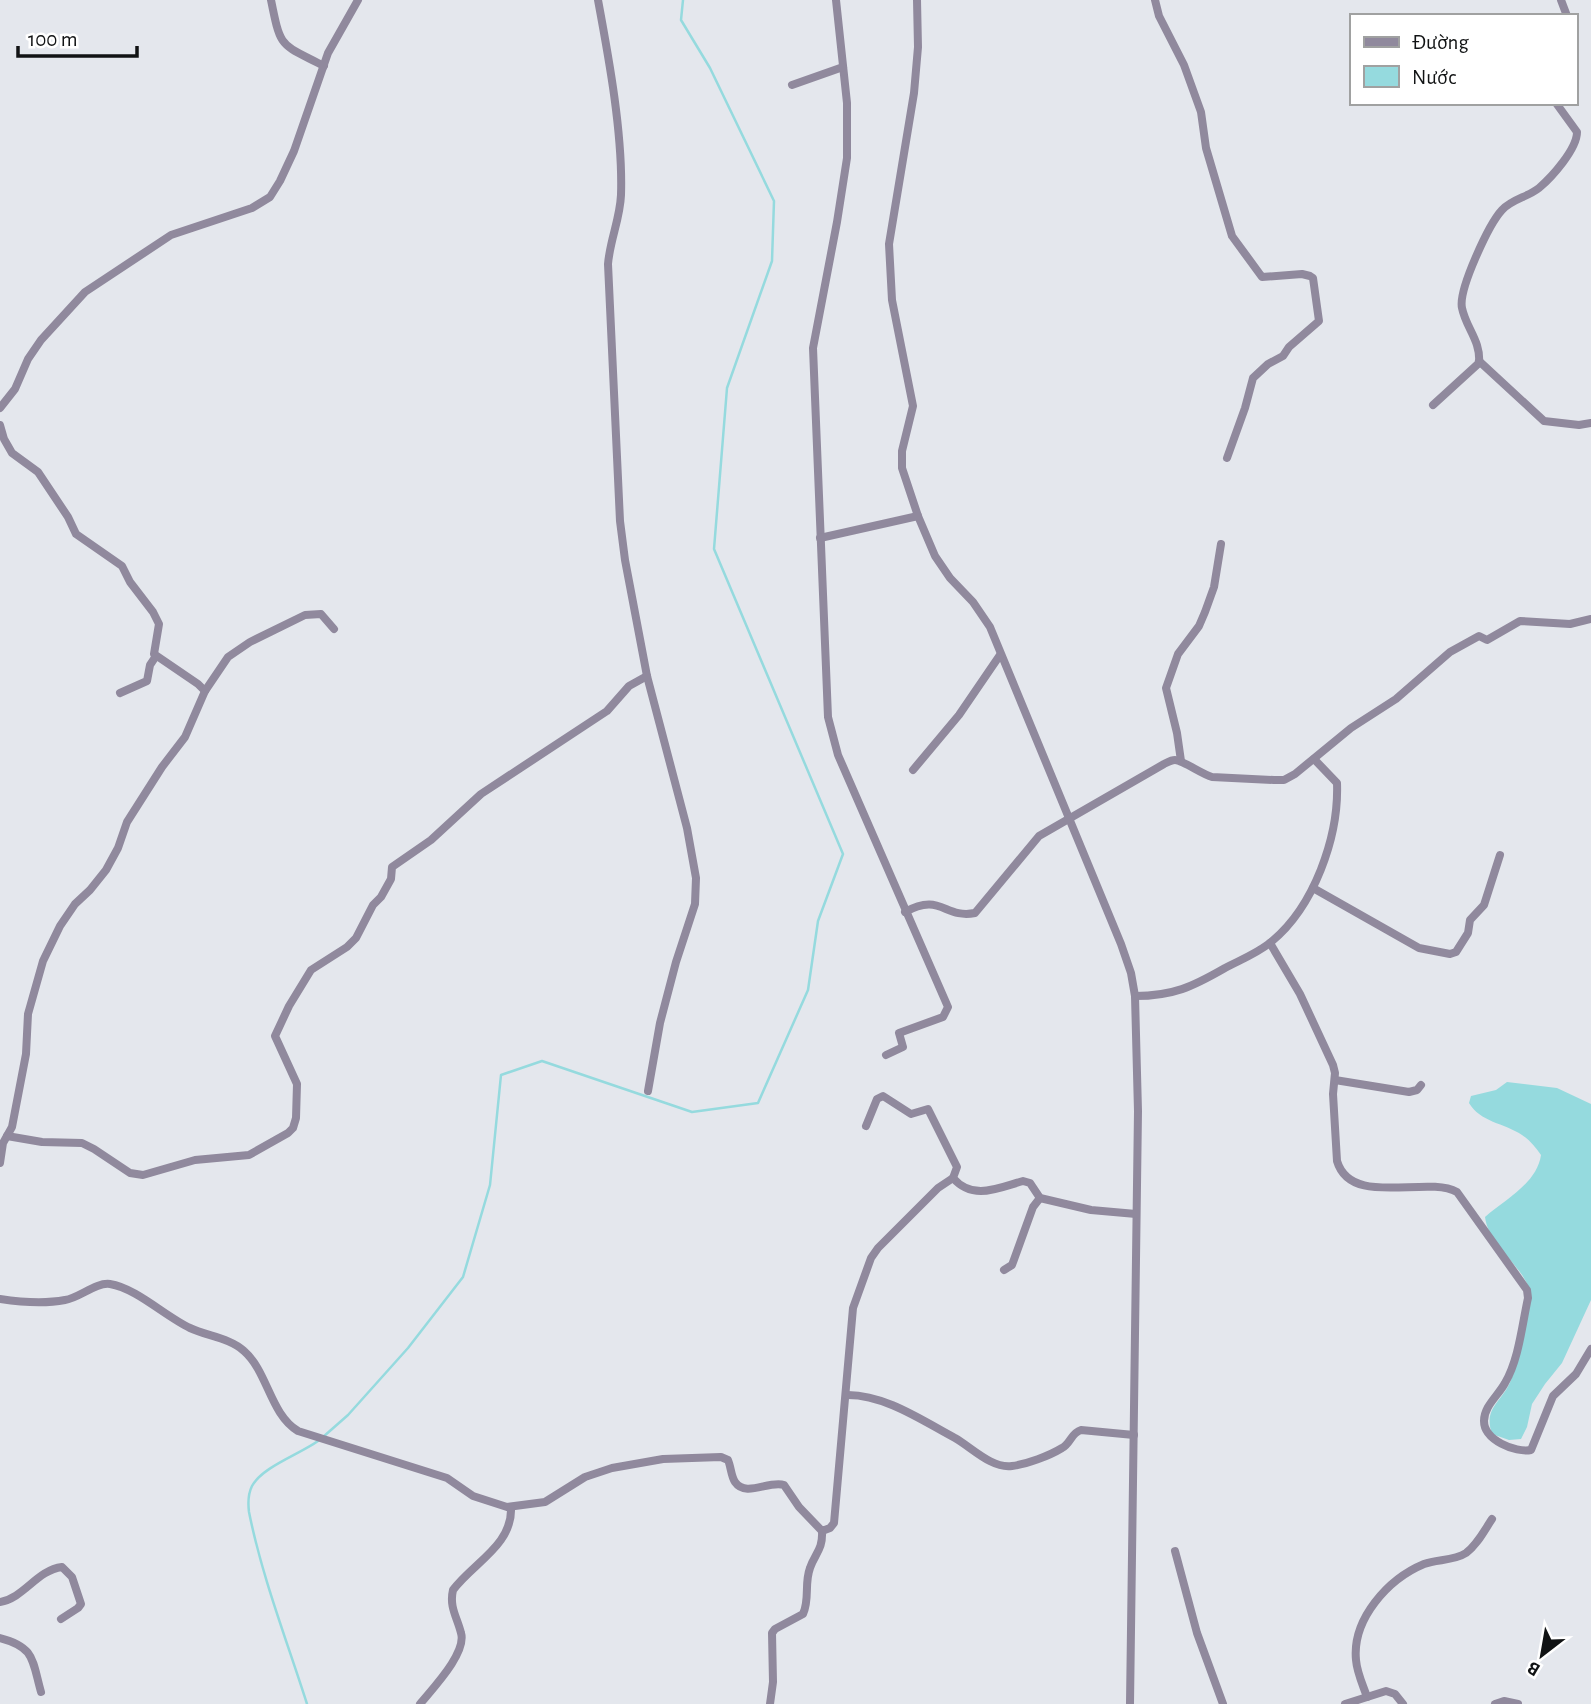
<svg xmlns="http://www.w3.org/2000/svg" width="1591" height="1704" font-family="'Alegreya Sans',sans-serif">
  <rect width="100%" height="100%" fill="#e4e7ed"/>
  <!-- water -->
  <path fill="#95dade" d="M1507 1082 1557 1088 1591 1104V1300L1562 1363 1545 1384 1532 1404 1527 1427 1521 1439 1509 1440 1492 1434C1483 1407 1502 1403 1511 1380 1523 1351 1525 1318 1529 1288 1519 1262 1489 1246 1485 1217 1506 1199 1537 1183 1541 1155 1535 1147 1530 1140 1522 1135 1504 1123 1480 1122 1469 1103L1471 1096 1496 1090Z"/>
  <g fill="none" stroke-linecap="round" stroke-linejoin="round">
    <!-- stream -->
    <g stroke="#95dade" stroke-width="2.5">
      <polyline points="323,1437 348,1415 408,1348 463,1277 490,1185 501,1075 542,1061 692,1112 758,1103 808,990 818,921 843,854 714,549 727,388 772,261 774,201 710,68 681,20 683,0"/>
      <path d="M307 1704C287 1641 262 1577 249 1512 248 1504 248 1494 252 1486 262 1467 300 1454 318 1441"/>
    </g>
    <!-- minor -->
    <g stroke="#90899d" stroke-width="8">
      <path d="M271 0C281 50 280 43 324 66"/>
      <path d="M598 0C609 59 623 135 621 195 620 219 610 240 608 264L620 521 625 560 647 676 687 828 696 878 695 904 676 962 660 1023 648 1091"/>
      <polyline points="836,0 847,103 847,158 837,222 813,348 828,717 838,755 948,1007 943,1017 899,1033 903,1047 886,1055"/>
      <polyline points="917,0 918,47 914,93 889,244 892,300 913,406 902,451 902,468 918,516 935,556 950,578 973,602 990,627 1121,944 1131,973 1135,996 1138,1111 1130,1704"/>
      <polyline points="1155,0 1159,16 1184,65 1201,112 1206,148 1232,236 1262,277 1302,274 1310,276 1313,278 1319,321 1289,347 1283,356 1268,364 1253,378 1245,408 1227,458"/>
      <polyline points="1561,0 1567,16"/>
      <polyline points="792,85 843,67"/>
      <polyline points="1479,361 1544,421 1579,425 1591,423"/>
      <path d="M1433 405 1479 363C1481 341 1466 328 1462 308 1458 290 1489 224 1502 210 1512 199 1528 197 1539 188 1552 177 1577 149 1577 132L1556 103"/>
      <polyline points="0,408 15,389 28,359 41,340 85,292 171,235 252,208 270,197 280,181 294,151 328,53 358,0"/>
      <polyline points="0,425 4,439 12,453 38,472 68,517 76,534 122,566 130,582 153,612 159,624 154,654 198,684 205,691"/>
      <polyline points="820,538 918,516"/>
      <polyline points="120,693 147,681 150,665 156,656"/>
      <polyline points="1181,761 1177,733 1166,688 1178,654 1199,626 1205,612 1214,587 1221,544"/>
      <polyline points="913,770 959,715 1000,655"/>
      <polyline points="1313,888 1419,948 1450,954 1456,952 1468,933 1470,920 1484,905 1500,855"/>
      <path d="M905 912C941 892 944 919 975 913L1039 836 1164 764C1168 762 1171 760 1175 760 1182 760 1202 774 1212 777L1274 780H1284L1295 774 1351 728 1396 699 1450 652 1479 636 1487 640 1520 621 1570 624 1591 619"/>
      <path d="M1270 943 1300 994 1333 1065 1335 1073 1333 1094 1337 1161C1351 1208 1426 1175 1457 1192L1527 1290 1528 1298C1522 1325 1519 1359 1505 1383 1498 1396 1484 1406 1484 1421 1484 1440 1515 1453 1531 1450L1553 1396 1576 1374 1591 1349"/>
      <path d="M1135 996C1173 996 1192 987 1225 968 1240 960 1258 953 1271 942 1314 907 1339 837 1337 783L1314 759"/>
      <polyline points="1335,1080 1409,1092 1417,1090 1421,1085"/>
      <path d="M866 1126 877 1099 883 1096 911 1114 928 1109 957 1167 953 1178C973 1201 998 1188 1023 1181L1030 1183 1040 1198 1091 1210 1136 1214"/>
      <polyline points="7,1136 42,1142 82,1143 94,1149 130,1173 143,1175 195,1160 249,1155 288,1133 293,1128 296,1118 297,1084 275,1036 289,1006 311,970 347,947 356,938 373,905 381,897 391,879 392,867 431,840 481,794 607,711 629,686 647,676"/>
      <polyline points="0,1163 3,1143 12,1127 26,1054 28,1014 43,961 60,926 75,904 90,890 106,870 118,848 127,822 162,767 185,737 205,691 228,657 250,642 305,615 321,614 334,629"/>
      <polyline points="1004,1270 1012,1265 1033,1207 1040,1198"/>
      <path d="M0 1299C20 1302 44 1304 65 1300 79 1298 96 1282 110 1284 136 1288 166 1317 190 1328 207 1336 230 1338 244 1351 268 1372 270 1414 298 1431L447 1478 473 1496 507 1507 545 1502 585 1477 612 1468 663 1459 721 1457 728 1460C731 1467 731 1476 735 1482 746 1498 769 1480 784 1485L799 1507 822 1531 830 1528 834 1523 853 1308 871 1258 878 1248 938 1188 953 1178"/>
      <path d="M846 1395C884 1394 923 1421 955 1438 971 1447 992 1469 1012 1466 1027 1464 1049 1456 1062 1448 1071 1443 1071 1433 1081 1430L1134 1435"/>
      <polyline points="1175,1551 1197,1633 1223,1704"/>
      <path d="M0 1602C24 1598 37 1570 62 1567L72 1577 81 1604 78 1608 61 1619"/>
      <path d="M0 1638C35 1647 32 1660 41 1692"/>
      <path d="M1367 1697C1363 1685 1357 1673 1356 1660 1352 1619 1388 1579 1424 1564 1437 1559 1454 1561 1466 1553 1477 1545 1484 1531 1492 1519"/>
      <path d="M420 1704C432 1689 467 1653 461 1633 457 1617 449 1607 453 1590 473 1563 513 1545 511 1507"/>
      <path d="M770 1704 773 1682 772 1633 775 1629 803 1614C810 1599 804 1584 810 1568 815 1553 823 1550 822 1531"/>
      <polyline points="1345,1704 1386,1691 1395,1694 1403,1704"/>
      <polyline points="1495,1704 1504,1701 1518,1704"/>
    </g>
  </g>
  <!-- legend -->
  <rect x="1350" y="14" width="228" height="91" fill="#ffffff" stroke="#a0a1a1" stroke-width="2"/>
  <rect x="1364" y="37" width="35" height="10" fill="#90899d" stroke="#a0a1a1" stroke-width="2"/>
  <text x="1412" y="49" font-size="21" fill="#111314">Đường</text>
  <rect x="1364" y="66" width="35" height="21" fill="#95dade" stroke="#a0a1a1" stroke-width="2"/>
  <text x="1412" y="84" font-size="21" fill="#111314">Nước</text>
  <!-- north arrow -->
  <g transform="translate(1542 1655) rotate(211)" stroke="#ffffff" stroke-width="5" paint-order="stroke">
  <path d="M0-5L12 26L0 18L-12 26Z" fill="#111314"/>
  <text y="-10" font-size="19" font-weight="bold" text-anchor="middle" fill="#111314">B</text>
  </g>
  <!-- scale -->
  <path d="M18 46v10h119v-10" fill="none" stroke="#111314" stroke-width="3.5"/>
  <text x="28" y="46" font-size="21" fill="#111314" stroke="#ffffff" stroke-width="5" paint-order="stroke">100 m</text>
</svg>
